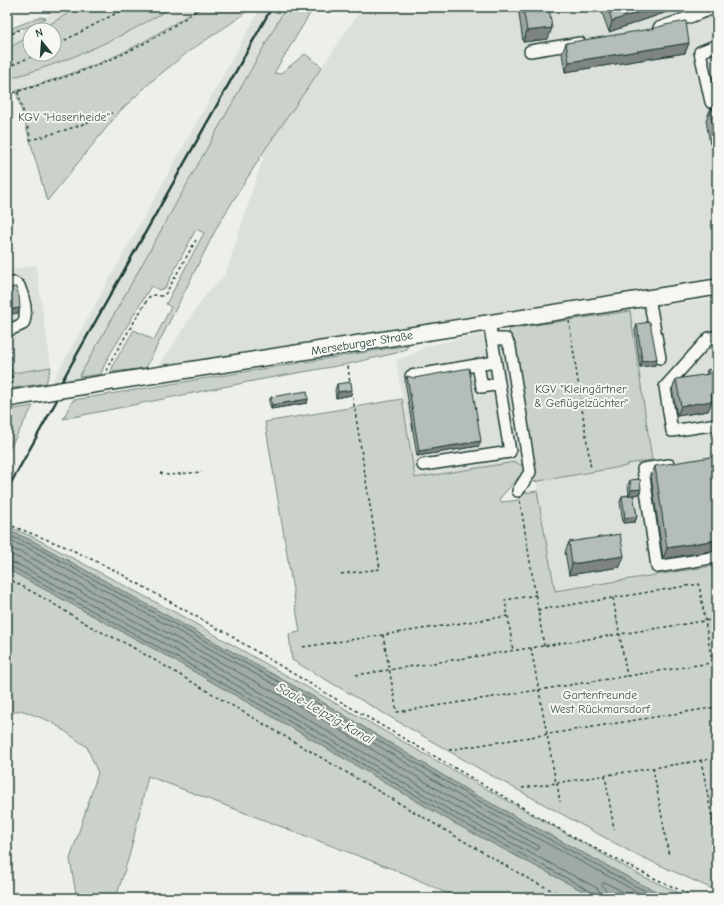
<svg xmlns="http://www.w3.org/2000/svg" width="724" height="905" font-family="'Comic Neue',sans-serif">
  <rect width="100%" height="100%" fill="#edefea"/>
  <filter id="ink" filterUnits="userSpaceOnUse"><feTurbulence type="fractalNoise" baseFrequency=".025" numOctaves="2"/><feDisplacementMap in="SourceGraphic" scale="8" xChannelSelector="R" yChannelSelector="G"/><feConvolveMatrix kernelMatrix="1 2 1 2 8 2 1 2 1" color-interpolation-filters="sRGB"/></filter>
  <g filter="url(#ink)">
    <!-- built -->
    <g fill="#dce0db">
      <polygon points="63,7 79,7 40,30 30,30 30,36 7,49 7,39"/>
      <polygon points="172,7 201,7 152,37 104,61 50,81 7,93 7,79 53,65 91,50 121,36"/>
      <polygon points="261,7 286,7 69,396 50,386"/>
      <polygon points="363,7 717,7 717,277 159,366 206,294 226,273 266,148"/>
      <polygon points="36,265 51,367 7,374 7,270"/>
      <polygon points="715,298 717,310 717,588 715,589 712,566 555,591 536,481 627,466 627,464 652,460 630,311"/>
      <polygon points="481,334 485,340 488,349 507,346 527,468 515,462 415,478 396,360 414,354 427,346"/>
    </g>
    <!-- green -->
    <g fill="#cbd2cc" stroke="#758880">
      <path d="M79 7H172C120 39 65 63 7 79V49L30 36V54H54V30H40Z"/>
      <path d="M201 7H251L240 17 188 52 153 80 120 111 47 201 16 91C54 80 91 68 126 51 152 38 176 22 201 7Z"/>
      <polygon points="286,7 314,7 274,73 280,74 305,54 322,67 266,148 218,225 146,368 111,372 114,363 134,330 154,340 171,307 166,304 204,233 196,229 165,288 159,290 151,286 106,361 101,374 79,377"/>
      <polygon points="40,17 46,18 25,28 21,28 7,36 7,30"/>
      <polygon points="630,311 652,460 627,464 627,466 533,482 509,329"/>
      <polygon points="409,345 406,349 396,353 348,364 258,380 63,419 73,400"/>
      <polygon points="51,367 46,383 7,389 7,374"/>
      <polygon points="402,399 415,478 515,462 527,468 500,498 501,502 520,500 519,494 537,491 555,591 712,566 715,588 717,588 717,891 633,853 485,772 292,660 289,634 300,632 265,422"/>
      <polygon points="33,406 7,453 7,410"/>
      <polygon points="7,526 33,537 180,615 474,782 640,875 690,898 670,898 637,882 472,793 319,700 31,540 7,530"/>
      <polygon points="7,569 158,651 299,732 454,823 596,898 457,898 406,874 148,776 130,853 116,898 75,898 76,894 70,859 98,773 87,747 52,722 21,710 7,715"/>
    </g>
    <!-- water -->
    <polygon fill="#9faaa4" stroke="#6c7e77" points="7,530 31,540 319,700 472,793 637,882 670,898 596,898 454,823 299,732 158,651 7,569"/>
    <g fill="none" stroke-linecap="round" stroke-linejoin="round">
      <!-- shore -->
      <g stroke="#526961" stroke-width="1">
        <polyline points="7,535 30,544 317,703 470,796 635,886 661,898"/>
        <polyline points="7,540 28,548 315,707 468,801 649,898"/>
        <polyline points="7,547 25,554 312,713 465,806 539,846 539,849 537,850 461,810 307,719 166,638 21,559 12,555 7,555"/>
        <polyline points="7,561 19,565 163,643 304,724 458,815 597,888 601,893 602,898"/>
        <polyline points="7,566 16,569 160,648 301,728 456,819 594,893 597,898"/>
        <polyline points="608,898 607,892 602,885 604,882 635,898"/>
      </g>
      <defs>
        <g id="minor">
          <polyline points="659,28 717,7"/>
          <polyline points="530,51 580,43"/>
          <polyline points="711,102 700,52 717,45"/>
          <path d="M7 283H14L19 286C24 297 28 313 23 324L7 331"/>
          <polyline points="649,298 660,358"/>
          <polyline points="489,323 492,339 506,339 510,347 530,472 518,491"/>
          <polyline points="717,336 709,338 665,387 672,431 717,424"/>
          <polyline points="478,365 482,387 499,384"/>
          <polyline points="411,376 495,362"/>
          <polyline points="423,465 510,452 492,339"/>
          <polyline points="669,465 643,469 657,567 717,557"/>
        </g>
        <g id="major">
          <polyline points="67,389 717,287"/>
          <polyline points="7,399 49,392"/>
        </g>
      </defs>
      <!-- minor casing -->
      <use href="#minor" stroke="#1f3d34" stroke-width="14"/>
      <!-- major casing -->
      <use href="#major" stroke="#1f3d34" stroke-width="18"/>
      <!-- path -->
      <g stroke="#1f3d34" stroke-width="1.5" stroke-dasharray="3 3" stroke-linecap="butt">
        <polyline points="7,37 19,30"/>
        <polyline points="54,46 128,7"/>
        <polyline points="7,67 38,54"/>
        <path d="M7 77 12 93C51 82 90 70 127 52 153 40 178 23 202 7"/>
        <polyline points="18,92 31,140 75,127 112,113"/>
        <polyline points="569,321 591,469"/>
        <polyline points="10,357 13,386"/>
        <polyline points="348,366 350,384"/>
        <polyline points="107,371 110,362 149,297 153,295 162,296 166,293 196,240"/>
        <polyline points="160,473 168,475 202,472"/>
        <polyline points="520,501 544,646"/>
        <polyline points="7,524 66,547 114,570 220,630 227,632 237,640 324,692 575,838 641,872 697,898"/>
        <polyline points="341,574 380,569 352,392"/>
        <polyline points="7,578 47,600 95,629 127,644 527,878 567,898"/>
        <polyline points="613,598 627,676"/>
        <polyline points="538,610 699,584 712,663"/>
        <polyline points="508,616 513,651"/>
        <polyline points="383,635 397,712 717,662"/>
        <polyline points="303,647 508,616 505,600 536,595"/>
        <polyline points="531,648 556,783 717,758"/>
        <polyline points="356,675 717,619"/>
        <polyline points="449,750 717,707"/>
        <polyline points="701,760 717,843"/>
        <polyline points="653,768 669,856"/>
        <polyline points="605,775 614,829"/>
        <polyline points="557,783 560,802"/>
        <polyline points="522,788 556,783"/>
      </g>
      <!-- minor -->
      <use href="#minor" stroke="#f6f6f2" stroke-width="11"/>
      <!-- major -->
      <use href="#major" stroke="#f6f6f2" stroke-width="15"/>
      <!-- rail -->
      <g stroke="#1f3d34" stroke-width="2.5">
        <polyline points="62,381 272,7"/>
        <polyline points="7,490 57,400"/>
      </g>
      <defs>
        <polyline id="major-bridge" points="49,392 67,389"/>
      </defs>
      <!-- major-bridge casing -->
      <use href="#major-bridge" stroke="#1f3d34" stroke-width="18" stroke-linecap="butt"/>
      <!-- major-bridge -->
      <use href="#major-bridge" stroke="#f6f6f2" stroke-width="15"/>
    </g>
    <!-- wall -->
    <g fill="#9ba39e" stroke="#1f3d34">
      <polygon points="518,7 549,7 548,39 523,42"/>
      <polygon points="600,7 681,7 609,32"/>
      <polygon points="566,43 689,43 685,53 565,72 562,53"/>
      <polygon points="717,109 717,143 710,144 706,120 710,110"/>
      <polygon points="637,324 657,359 655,365 640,367 635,330"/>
      <polygon points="717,368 712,401 708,411 677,416 672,389 676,379 706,375 707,370"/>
      <polygon points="407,376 481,441 479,446 417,456 405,381"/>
      <polygon points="337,384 351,395 336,398 335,390"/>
      <polygon points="271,397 308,399 307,403 271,409 269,401"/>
      <polygon points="655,466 716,550 663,559 651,476"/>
      <polygon points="630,480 639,494 633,495 637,516 635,522 623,523 620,502 622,496 629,495 628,485"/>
      <polygon points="569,542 620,567 569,575 565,552"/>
      <polygon points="717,555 717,587 713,565"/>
    </g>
    <!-- shaded-wall -->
    <g fill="#7e8481" stroke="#1f3d34">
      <polygon points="654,7 681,7 609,32 612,21"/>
      <polygon points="552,28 548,39 523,42 527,31"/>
      <polygon points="689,43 685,53 565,72 569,62"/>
      <polygon points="714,133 717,133 717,143 710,144"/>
      <polygon points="20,308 18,313 7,315 7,310"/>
      <polygon points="657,359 655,365 640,367 642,361"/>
      <polygon points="352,390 351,395 336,398 338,392"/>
      <polygon points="717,391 717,401 712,401 708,411 677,416 681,406 711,392"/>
      <polygon points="308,399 307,403 271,409 272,405"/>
      <polygon points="481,441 479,446 417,456 419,451"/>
      <polygon points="641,489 639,494 629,496 631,490"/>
      <polygon points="637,516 635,522 623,523 625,518"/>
      <polygon points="717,540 717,550 663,559 667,548"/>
      <polygon points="624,556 620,567 569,575 572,564"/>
    </g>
    <!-- building -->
    <g fill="#b4bdb8" stroke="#1f3d34">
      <polygon points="523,7 549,7 552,28 527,31"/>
      <polygon points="608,7 654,7 612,21"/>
      <polygon points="686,21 689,43 569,62 566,43 651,29 665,25"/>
      <polygon points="717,109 717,133 714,133 710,110"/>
      <polygon points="16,287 19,296 20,308 7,310 7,288"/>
      <polygon points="650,322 657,359 642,361 637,324"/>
      <polygon points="469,368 481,441 419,451 407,376 414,378"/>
      <polygon points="717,368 717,391 711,392 712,401 681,406 676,379 709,374 707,370"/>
      <polygon points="351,382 352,390 338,392 337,384"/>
      <polygon points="307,391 308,399 272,405 271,397"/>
      <polygon points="717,456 717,540 667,548 655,466"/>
      <polygon points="640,479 641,489 631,490 630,480"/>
      <polygon points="633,495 637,516 625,518 622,496"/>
      <polygon points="620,534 624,556 572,564 569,542"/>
    </g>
  </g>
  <g text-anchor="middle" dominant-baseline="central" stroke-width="4" stroke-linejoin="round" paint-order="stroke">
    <!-- park labels -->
    <g font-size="12" fill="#415b52" stroke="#f6f6f2">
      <text x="64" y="117">KGV "Hasenheide"</text>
      <text x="581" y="389">KGV "Kleingärtner<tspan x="581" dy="14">&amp; Geflügelzüchter"</tspan></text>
      <text x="600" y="695">Gartenfreunde<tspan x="600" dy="14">West Rückmarsdorf</tspan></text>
    </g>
    <!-- street labels -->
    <g font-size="12" fill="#1f3d34" stroke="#f6f6f2">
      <text transform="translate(362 343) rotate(-9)">Merseburger Straße</text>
    </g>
    <!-- water labels -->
    <g font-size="13" font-style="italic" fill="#3f5850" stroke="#f6f6f2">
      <text transform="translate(325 713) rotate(30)">Saale-Leipzig-Kanal</text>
    </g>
  </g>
  <!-- margin -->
  <rect width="724" height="905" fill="none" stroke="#f6f6f2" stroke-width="24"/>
  <rect x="12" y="12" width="700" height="881" fill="none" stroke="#1f3d34" stroke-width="1.5" filter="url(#ink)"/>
  <!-- north arrow -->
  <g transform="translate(42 42) rotate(343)"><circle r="19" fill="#f6f6f2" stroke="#a0aca6"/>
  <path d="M0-3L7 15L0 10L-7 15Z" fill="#1f3d34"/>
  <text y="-6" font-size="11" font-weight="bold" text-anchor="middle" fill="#1f3d34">N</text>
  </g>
</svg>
